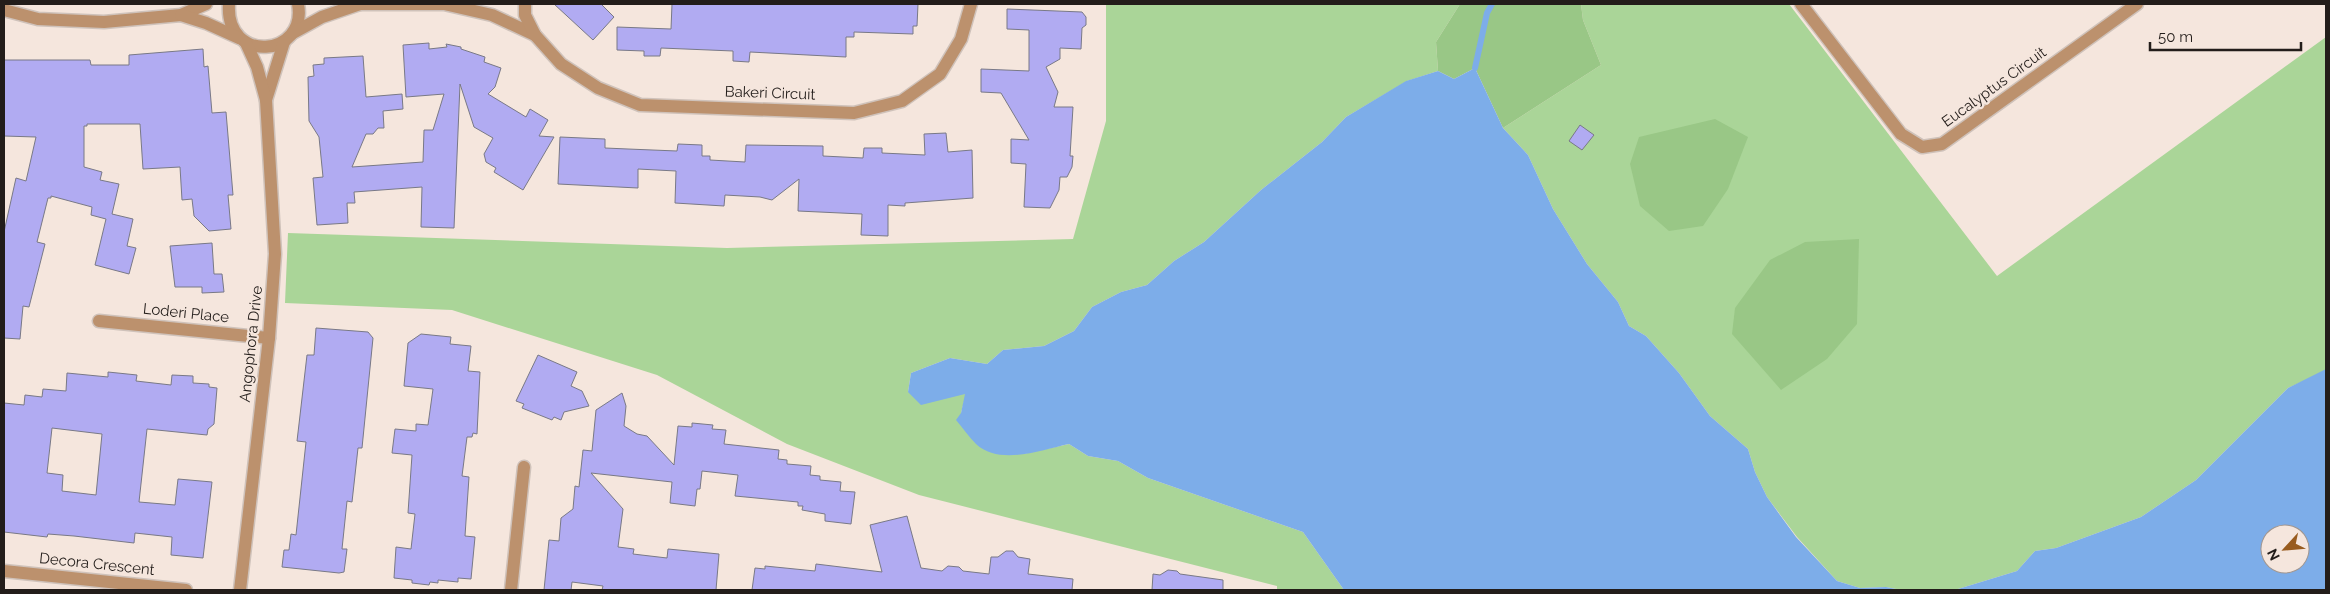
<svg xmlns="http://www.w3.org/2000/svg" width="2330" height="594" font-family="Raleway,sans-serif">
  <rect width="100%" height="100%" fill="#f5e6dd"/>
  <!-- green -->
  <g fill="#aad598">
    <polygon points="1106,4 1460,4 1436,42 1438,71 1407,81 1346,117 1322,142 1261,190 1204,242 1174,261 1147,285 1121,292 1092,307 1074,331 1044,346 1003,350 987,364 950,358 911,373 908,392 966,394 961,413 1023,454 1069,444 1088,456 1118,461 1148,478 1303,532 1344,590 1277,590 1277,586 919,495 787,444 657,375 452,310 285,303 288,233 727,248 1073,239 1106,121"/>
    <polygon points="1581,4 1789,4 1997,276 2326,37 2326,371 2288,388 2196,480 2141,517 2056,548 2035,551 2017,571 1958,589 1901,590 1886,587 1860,588 1837,581 1797,537 1767,497 1755,472 1748,449 1710,416 1679,373 1646,336 1629,326 1618,302 1587,264 1553,209 1528,155 1503,128 1601,65 1583,20"/>
  </g>
  <!-- forest -->
  <g fill="#99c786">
    <polygon points="1460,4 1581,4 1583,20 1601,65 1503,128 1475,68 1454,79 1438,71 1436,42"/>
    <polygon points="1715,119 1748,137 1728,189 1703,226 1669,231 1640,206 1630,164 1639,137"/>
    <polygon points="1859,239 1857,324 1827,359 1781,390 1732,334 1735,308 1770,260 1805,242"/>
  </g>
  <!-- water -->
  <g fill="#7dade9" fill-rule="evenodd">
    <path d="M1475 68 1503 128 1528 155 1553 209 1587 264 1618 302 1629 326 1646 336 1679 373 1710 416 1748 449 1755 472 1767 497 1796 537 1837 581 1860 588 1886 587 1901 590H1344L1303 532 1148 478 1118 461 1088 456 1069 444C1041 450 1000 466 976 444 969 437 963 428 956 420L961 413 965 394 921 405 908 392 911 373 950 358 987 364 1003 350 1044 346 1074 331 1092 307 1121 292 1147 285 1174 261 1204 242 1261 190 1322 142 1346 117 1406 81 1438 71 1454 79Z"/>
    <path d="M2326 369V590H1946L1958 589 2017 571 2035 551 2056 548 2141 517 2196 480 2288 388ZM2270 534H2300V564H2270Z"/>
  </g>
  <g fill="none" stroke-linecap="round" stroke-linejoin="round">
    <!-- stream -->
    <polyline stroke="#7dade9" stroke-width="6" points="1475,68 1487,13 1492,4"/>
  </g>
  <!-- building -->
  <g fill="#b1abf2" stroke="#797986" fill-rule="evenodd">
    <polygon points="554,4 601,4 614,17 593,40"/>
    <polygon points="672,4 918,4 917,26 913,26 913,34 854,32 854,37 846,37 846,57 750,52 749,62 733,61 733,51 661,48 660,56 644,56 644,51 617,50 617,27 671,29"/>
    <polygon points="1007,9 1082,12 1086,17 1086,25 1082,28 1081,49 1060,48 1060,59 1046,67 1058,92 1054,107 1073,107 1070,156 1073,156 1072,167 1067,177 1060,177 1059,190 1050,208 1024,207 1026,164 1011,163 1011,139 1029,140 1001,93 981,92 981,69 1029,71 1029,30 1007,29"/>
    <polygon points="429,43 429,49 447,47 446,44 461,47 461,49 485,57 484,62 501,68 495,87 488,94 526,117 530,109 548,120 539,136 554,137 523,190 494,172 496,168 486,162 484,154 493,138 474,127 460,84 454,228 421,227 422,187 354,192 355,203 347,203 348,223 317,225 313,178 323,177 319,137 309,121 308,77 314,76 313,65 324,64 324,58 363,56 366,97 402,94 403,109 383,111 384,128 378,128 373,134 366,134 352,167 423,162 424,130 433,130 444,94 406,97 403,45"/>
    <polygon points="203,49 204,67 208,66 212,113 226,112 233,195 228,195 231,229 209,231 194,216 192,199 182,200 180,167 143,169 140,124 87,124 87,126 84,126 84,167 102,172 100,180 119,184 112,214 133,219 127,246 136,248 129,274 95,265 106,219 91,215 92,207 51,196 51,198 48,198 37,242 45,244 29,307 23,306 20,339 4,338 4,232 16,178 26,181 36,137 4,136 4,60 90,60 91,65 129,65 129,55"/>
    <polygon points="1580,125 1594,135 1582,150 1569,141"/>
    <polygon points="946,133 948,152 972,150 973,198 905,203 905,206 888,205 888,236 861,235 862,214 798,211 799,179 772,200 760,197 725,195 724,206 675,203 676,171 638,169 638,188 558,184 560,137 605,139 605,148 628,149 677,151 678,144 702,145 702,156 710,156 710,160 745,162 746,145 823,146 823,156 863,158 864,148 882,148 882,153 925,155 924,134"/>
    <polygon points="212,243 214,274 222,274 224,292 202,293 202,287 175,287 170,246"/>
    <polygon points="316,328 368,332 373,338 362,448 358,448 352,502 347,501 342,549 347,549 344,572 339,573 282,567 284,550 289,550 291,534 296,535 306,442 297,441 299,424 307,355 314,355"/>
    <polygon points="421,334 451,337 450,344 471,346 468,371 480,372 477,434 473,433 472,437 467,437 462,476 469,477 465,536 475,537 471,579 458,578 458,582 438,580 438,583 430,582 429,585 412,583 412,580 394,578 396,547 411,549 415,514 408,513 412,455 392,453 395,429 416,431 416,424 428,425 433,389 404,386 408,343"/>
    <polygon points="538,355 577,372 571,386 582,391 589,406 564,412 561,420 554,417 552,420 522,408 524,404 516,401"/>
    <path d="M108 372 137 375 136 381 171 385 172 375 193 376V383L209 384V387L217 388 214 424 208 429 207 435 147 429 139 502 175 505 178 479 212 482 203 558 171 555 172 537 135 533 134 543 74 536 48 534 47 537 4 532V403L24 405 25 395 42 397 43 389 66 391 67 373 108 377ZM52 428 102 434 96 495 62 491 63 475 47 473Z"/>
    <polygon points="622,393 626,406 624,426 637,434 647,436 674,465 678,426 692,427 692,423 713,425 712,429 726,430 724,444 779,450 778,459 787,460 787,464 811,466 810,475 820,476 820,480 841,482 840,491 855,492 851,524 825,521 825,514 802,510 803,506 798,506 798,502 735,496 738,475 702,471 700,489 697,489 695,506 670,503 672,482 591,473 623,509 618,547 634,549 633,554 667,558 668,549 719,554 716,590 602,590 603,586 572,582 571,590 544,590 549,540 559,541 561,518 573,509 575,486 579,487 583,450 592,451 596,410"/>
    <polygon points="907,516 921,568 942,571 948,566 959,567 963,571 989,574 991,557 998,557 1006,551 1013,551 1018,557 1030,559 1028,574 1073,579 1072,590 752,590 755,568 765,569 765,566 815,571 816,564 882,572 870,525"/>
    <polygon points="1168,570 1177,571 1180,574 1223,580 1223,590 1152,590 1153,574 1160,575"/>
  </g>
  <g fill="none" stroke-linecap="round" stroke-linejoin="round">
    <defs>
      <g id="minor">
        <path d="M229 4C225 65 308 57 298 4"/>
        <polyline points="359,4 444,4 492,15 535,35"/>
        <polyline points="525,4 525,15 535,35 561,64 598,88 640,105 854,113 902,101 940,74 961,39 971,4"/>
        <polyline points="1801,4 1901,134 1922,147 1942,144 2137,4"/>
        <polyline points="4,10 38,19 104,22 181,15 206,4"/>
        <polyline points="181,15 206,23 239,38"/>
        <polyline points="293,33 322,17 360,4"/>
        <polyline points="266,100 284,42"/>
        <polyline points="99,321 269,338"/>
        <polyline points="4,571 186,590"/>
        <polyline points="240,590 269,338 275,254 266,100 257,67 246,43"/>
        <polyline points="511,590 524,467"/>
      </g>
    </defs>
    <!-- minor casing -->
    <use href="#minor" stroke="#cfc2ba" stroke-width="15"/>
    <!-- minor -->
    <use href="#minor" stroke="#bc916d" stroke-width="12"/>
  </g>
  <g text-anchor="middle" dominant-baseline="central" stroke-width="4.5" stroke-linejoin="round" paint-order="stroke">
    <!-- street labels -->
    <g font-size="15" fill="#231d1a" stroke="#f5e6dd">
      <text transform="translate(1994 87) rotate(-36)">Eucalyptus Circuit</text>
      <text transform="translate(770 93) rotate(2)">Bakeri Circuit</text>
      <text transform="translate(186 313) rotate(6)">Loderi Place</text>
      <text transform="translate(251 344) rotate(-84)">Angophora Drive</text>
      <text transform="translate(97 564) rotate(6)">Decora Crescent</text>
    </g>
  </g>
  <!-- border -->
  <rect width="2330" height="594" fill="none" stroke="#231d1a" stroke-width="10"/>
  <!-- north arrow -->
  <g transform="translate(2285 549) rotate(244)"><circle r="24" fill="#f5e6dd" stroke="#a1968f"/>
  <path d="M0-4L9 19L0 12L-9 19Z" fill="#985b1e"/>
  <text y="-8" font-size="14" font-weight="bold" text-anchor="middle" fill="#231d1a">N</text>
  </g>
  <!-- scale -->
  <path d="M2150 42v8h151v-8" fill="none" stroke="#231d1a" stroke-width="2.5"/>
  <text x="2158" y="42" font-size="15" fill="#231d1a" stroke="#f5e6dd" stroke-width="4" paint-order="stroke">50 m</text>
</svg>
